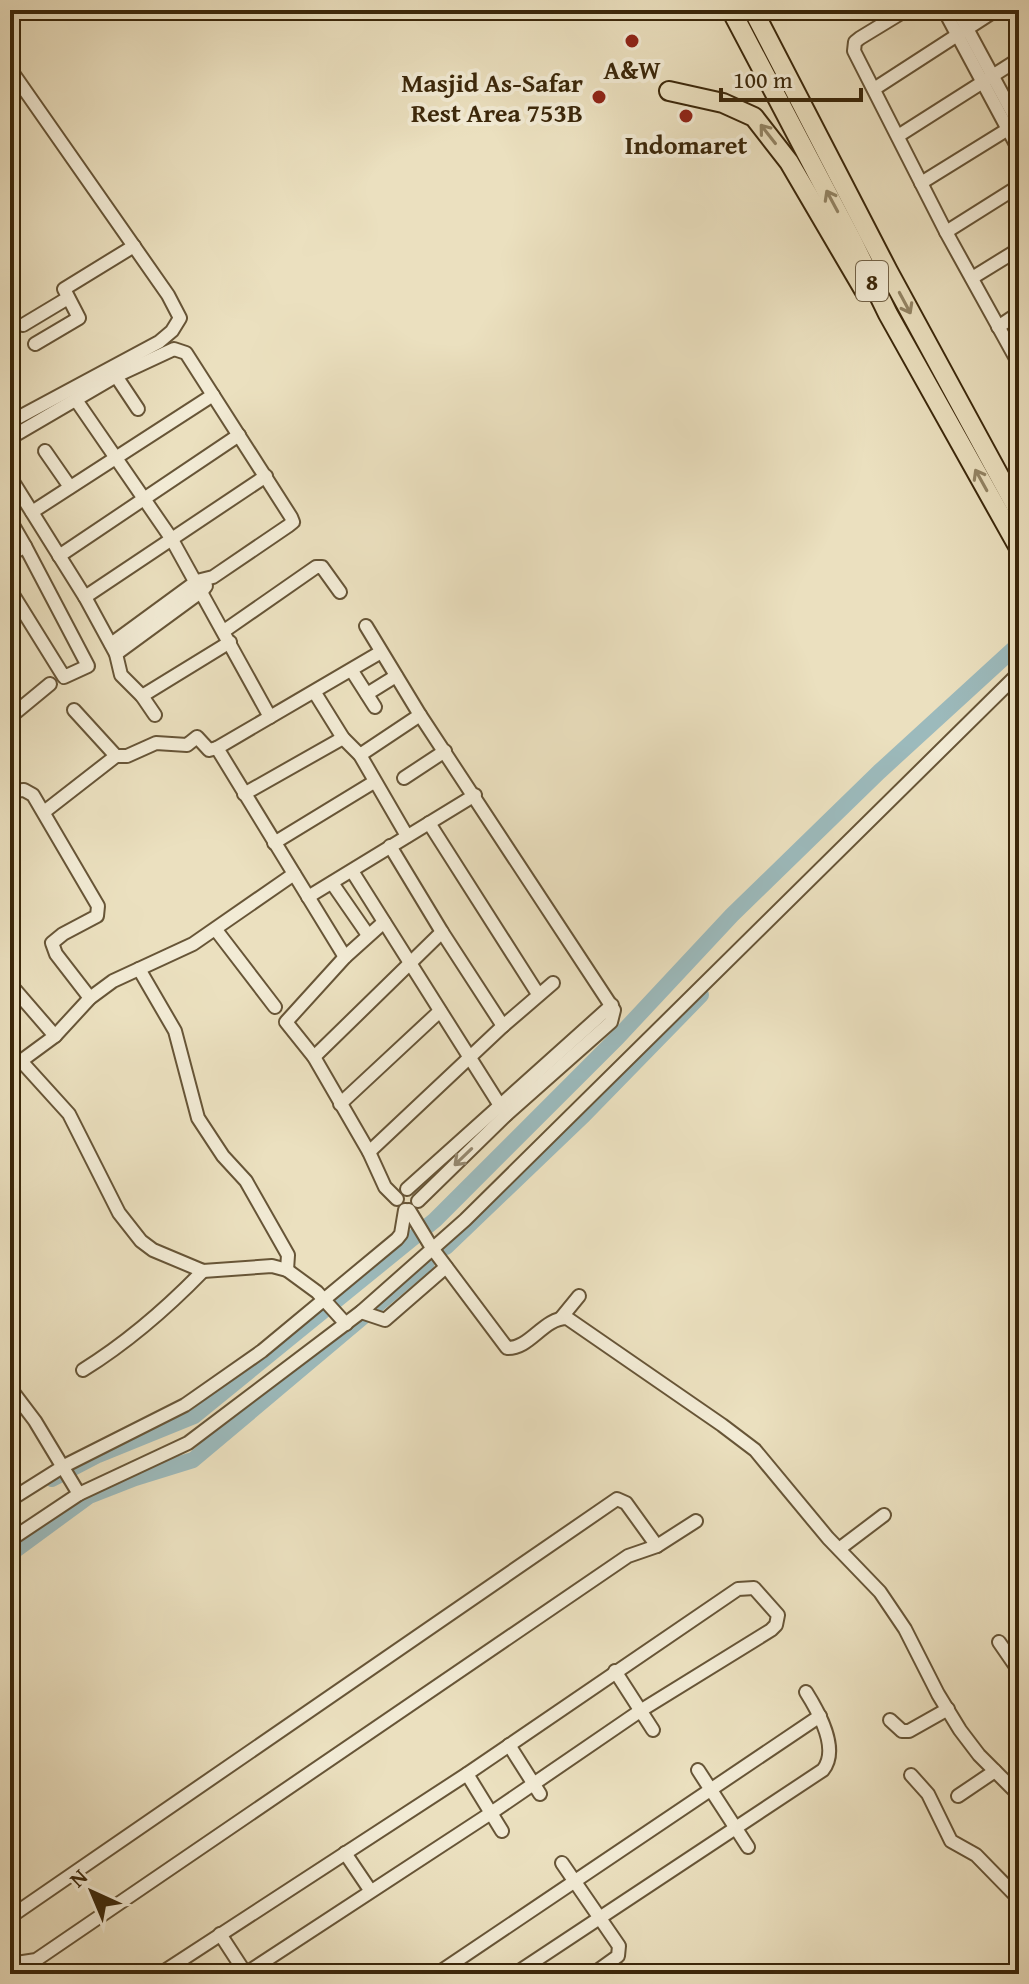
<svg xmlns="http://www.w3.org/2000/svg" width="1029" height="1984" font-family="'Gentium Book Plus',serif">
  <rect width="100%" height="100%" fill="#ebe0bf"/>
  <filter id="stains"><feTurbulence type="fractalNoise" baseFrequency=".0025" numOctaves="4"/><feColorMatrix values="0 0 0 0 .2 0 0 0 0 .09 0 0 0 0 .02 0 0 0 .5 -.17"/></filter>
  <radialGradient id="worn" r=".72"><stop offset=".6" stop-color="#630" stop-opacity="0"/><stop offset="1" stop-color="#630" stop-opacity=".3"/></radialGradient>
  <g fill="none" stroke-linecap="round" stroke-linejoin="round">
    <!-- river -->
    <g stroke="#9cbabc" stroke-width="16">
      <polyline points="446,1247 584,1115 701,995"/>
      <polyline points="52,1479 98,1455 194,1416 435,1220 618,1037 732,915 879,772 1019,644"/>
      <polyline points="10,1554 89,1496 135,1478 193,1460 427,1263"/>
    </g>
    <defs>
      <g id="minor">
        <polyline points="906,10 860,38 855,42 854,51 946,232 1019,364"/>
        <polyline points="944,10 1019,150"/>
        <polyline points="957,10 1019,125"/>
        <polyline points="10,69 168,295 180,318 172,331 159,342 10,422"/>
        <polyline points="874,89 996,10"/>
        <polyline points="898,136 1019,59"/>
        <polyline points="921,183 1013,126"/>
        <polyline points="946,232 1019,186"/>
        <polyline points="972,278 1019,249"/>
        <polyline points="23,325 68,298"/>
        <polyline points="998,327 1019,313"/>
        <polyline points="35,344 79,318 64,289 134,246"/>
        <polyline points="116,376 138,409"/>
        <polyline points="76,400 171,538 270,717"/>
        <polyline points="10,438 116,376 174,349 186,353 291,517 293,522 288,526 213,577 197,581 111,644"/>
        <polyline points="45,451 70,487"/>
        <polyline points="10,477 85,597 116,654 121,675 142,696 155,715"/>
        <polyline points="32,512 213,395"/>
        <polyline points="10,520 25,546"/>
        <polyline points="10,555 25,546 88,666 64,677 10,590"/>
        <polyline points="59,556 239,435"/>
        <polyline points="85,597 266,476"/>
        <polyline points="366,626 420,715 614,1010 611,1022 506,1115 418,1201"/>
        <polyline points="224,631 316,567 322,567 340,592"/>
        <polyline points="116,654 202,591 206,586"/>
        <polyline points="352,671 375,707"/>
        <polyline points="315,693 343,738 360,755 407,836"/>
        <polyline points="367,694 396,676"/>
        <polyline points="142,696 230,642"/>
        <polyline points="74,710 116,756"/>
        <polyline points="10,717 50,684"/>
        <polyline points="360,755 420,715"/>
        <polyline points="404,778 445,751"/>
        <polyline points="10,791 24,790 33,795 98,906 97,916 63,934 52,943 56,954 90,998"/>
        <polyline points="244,794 343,738"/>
        <polyline points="44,812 116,756 127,756 156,743 187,745 197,737 209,750 217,748"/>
        <polyline points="429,823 538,994"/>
        <polyline points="274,843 374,782"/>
        <polyline points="390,846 442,932 503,1026"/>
        <polyline points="352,871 506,1115"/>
        <polyline points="332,883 368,935"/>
        <polyline points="308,897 475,795"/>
        <polyline points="384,922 345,957 286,1022 314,1057 369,1152 385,1187 397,1199"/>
        <polyline points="216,930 275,1007"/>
        <polyline points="345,957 217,748 381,652"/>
        <polyline points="139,969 175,1031 198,1118 223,1156 246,1181 288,1255 287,1270"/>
        <polyline points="10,984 55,1036"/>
        <polyline points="10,1054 21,1061 69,1114 119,1213 141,1241 153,1250 203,1271 272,1266 287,1270 317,1292 346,1324"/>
        <polyline points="314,1057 442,932"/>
        <polyline points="21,1061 55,1036 90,998 113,981 193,944 294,874"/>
        <polyline points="340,1104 440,1011"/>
        <polyline points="369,1152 503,1026 553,983"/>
        <polyline points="407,1189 612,1005"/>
        <path d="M409 1210 432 1248 507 1348C530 1349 543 1318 567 1318L722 1425 755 1450 828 1538 880 1592 905 1629 938 1694 960 1730 979 1755 1019 1795"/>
        <polyline points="361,1312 385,1320 446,1267"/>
        <polyline points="561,1318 579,1296"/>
        <path d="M83 1370C128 1342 166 1309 203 1271"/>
        <polyline points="10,1388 35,1421 79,1494"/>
        <polyline points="10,1500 64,1466 185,1405 262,1351 397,1239 401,1234 405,1210"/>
        <polyline points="10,1540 79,1494 188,1443 361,1312 465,1220 1019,673"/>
        <polyline points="839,1549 884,1515"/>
        <polyline points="999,1642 1019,1671"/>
        <polyline points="615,1671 653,1730"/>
        <polyline points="890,1720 902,1731 909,1731 948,1709"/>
        <polyline points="509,1745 540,1794"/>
        <polyline points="698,1770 748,1847"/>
        <polyline points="467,1774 502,1831"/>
        <polyline points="911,1775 928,1794 951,1841 976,1855 1019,1899"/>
        <polyline points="958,1796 995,1771"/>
        <polyline points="345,1853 370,1890"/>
        <polyline points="562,1863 619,1946 618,1956 593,1974"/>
        <polyline points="10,1917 617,1499 626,1503 657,1546"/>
        <polyline points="220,1934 246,1974"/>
        <polyline points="10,1964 36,1960 628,1556 657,1546 696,1521"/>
        <polyline points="160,1974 467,1774 738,1589 754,1588 778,1615 776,1625 771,1630 640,1711 491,1813 245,1974"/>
        <polyline points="437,1974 820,1716"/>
        <path d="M515 1974 823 1770C840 1749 818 1711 806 1692"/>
      </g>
      <g id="highway">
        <polyline points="731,10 852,240 888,314 1019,548"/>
        <polyline points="753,10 888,271 1019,512"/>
        <polyline points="669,91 723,103 754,117 789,162 864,290"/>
      </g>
    </defs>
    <!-- minor casing -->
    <use href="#minor" stroke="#675537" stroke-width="16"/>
    <!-- highway casing -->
    <use href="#highway" stroke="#3b270a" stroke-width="22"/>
    <!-- minor -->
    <use href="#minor" stroke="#f2ebd5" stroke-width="12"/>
    <!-- highway -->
    <use href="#highway" stroke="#ebe0bf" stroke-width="18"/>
  </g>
  <!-- one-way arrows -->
  <defs><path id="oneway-shaft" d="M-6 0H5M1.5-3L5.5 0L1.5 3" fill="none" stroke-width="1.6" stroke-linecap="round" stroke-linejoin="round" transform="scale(2)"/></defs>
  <g stroke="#938464">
    <use href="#oneway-shaft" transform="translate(768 134) rotate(-128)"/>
    <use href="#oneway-shaft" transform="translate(832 201) rotate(-118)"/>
    <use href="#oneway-shaft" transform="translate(905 303) rotate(62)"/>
    <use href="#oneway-shaft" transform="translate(981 480) rotate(-119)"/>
  </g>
  <use stroke="#968970" href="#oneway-shaft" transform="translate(463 1157) rotate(136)"/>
  <!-- markers -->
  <g fill="#8f2418" stroke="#f2ebd5" stroke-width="3">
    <circle cx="632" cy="41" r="8"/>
    <circle cx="599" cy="97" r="8"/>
    <circle cx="686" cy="116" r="8"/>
  </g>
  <g text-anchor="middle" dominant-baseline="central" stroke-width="8" stroke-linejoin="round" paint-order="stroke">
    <!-- shield labels -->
    <rect fill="#f2ebd5" stroke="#726247" stroke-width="2" x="856" y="261" width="32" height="40" rx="6"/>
    <g font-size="24" font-weight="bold" fill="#3b270a">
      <text x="872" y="281">8</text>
    </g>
    <!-- poi labels -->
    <g font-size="26" font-weight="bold" fill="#3b270a" stroke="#f2ebd5">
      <text x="632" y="69">A&amp;W</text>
      <text x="583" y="82" text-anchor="end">Masjid As-Safar<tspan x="583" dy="30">Rest Area 753B</tspan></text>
      <text x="686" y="144">Indomaret</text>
    </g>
  </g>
  <!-- margin -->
  <rect width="1029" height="1984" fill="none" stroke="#ebe0bf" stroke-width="40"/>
  <rect x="12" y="12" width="1005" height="1960" fill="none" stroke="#3b270a" stroke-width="4"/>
  <rect x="20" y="20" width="989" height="1944" fill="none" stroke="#3b270a" stroke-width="2"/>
  <!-- north arrow -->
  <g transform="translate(92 1892) rotate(316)" stroke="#f2ebd5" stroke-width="6" paint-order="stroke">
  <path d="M0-6L14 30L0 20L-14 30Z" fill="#3b270a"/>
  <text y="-12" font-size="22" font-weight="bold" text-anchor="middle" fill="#3b270a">N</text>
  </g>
  <!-- scale -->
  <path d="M721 88v12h140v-12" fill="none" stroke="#3b270a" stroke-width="4"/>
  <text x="733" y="88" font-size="24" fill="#3b270a" stroke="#f2ebd5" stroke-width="6" paint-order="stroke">100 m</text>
  <rect width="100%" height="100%" filter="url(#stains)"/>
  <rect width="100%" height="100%" fill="url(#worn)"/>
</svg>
